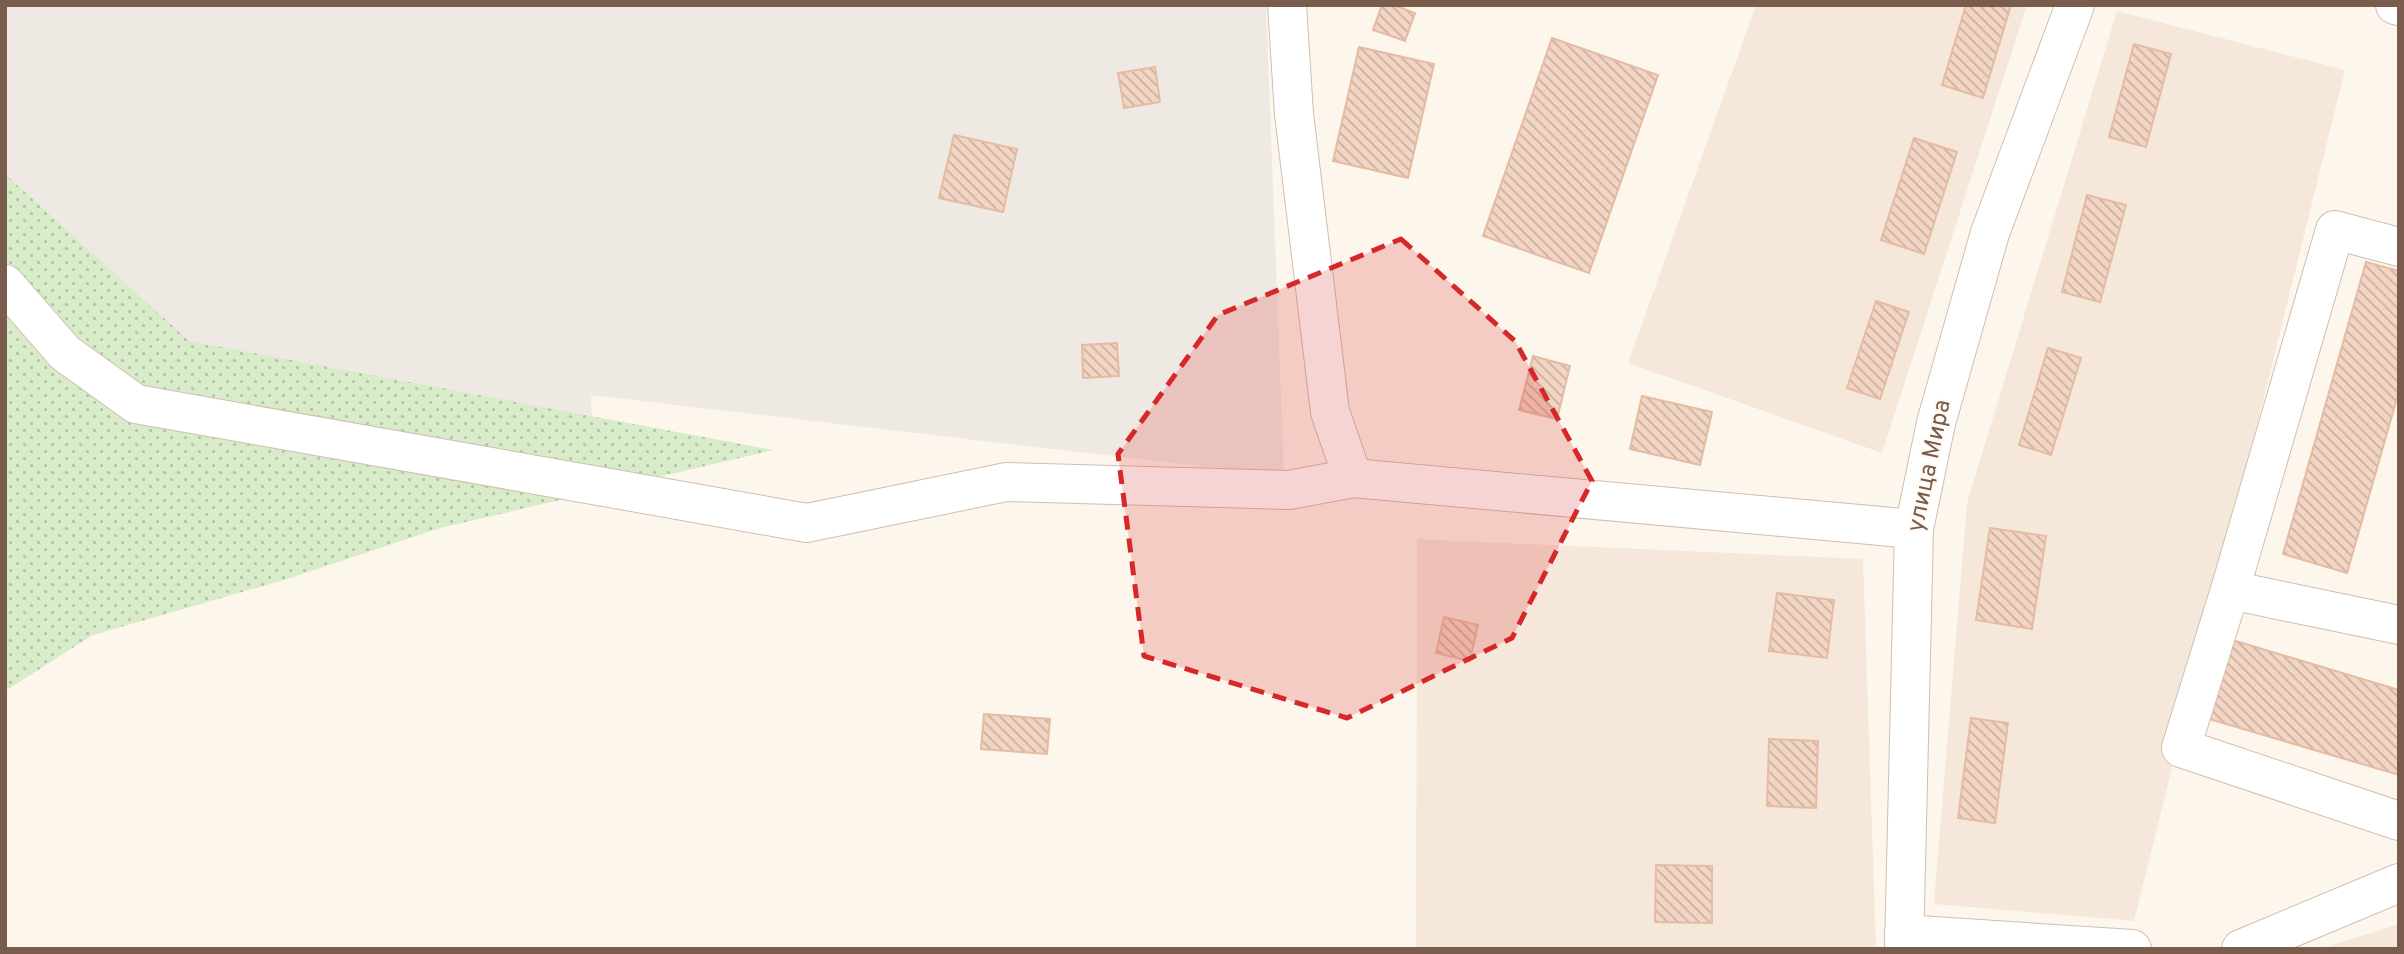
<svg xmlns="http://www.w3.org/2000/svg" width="2404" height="954" font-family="Overpass,sans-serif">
  <defs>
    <pattern id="grass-dots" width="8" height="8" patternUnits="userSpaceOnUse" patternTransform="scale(1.75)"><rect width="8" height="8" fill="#d8ecc9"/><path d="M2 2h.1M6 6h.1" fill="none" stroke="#b4c2a5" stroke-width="1.8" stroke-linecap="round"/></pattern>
    <pattern id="building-back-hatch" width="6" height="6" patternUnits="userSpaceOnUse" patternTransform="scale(1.75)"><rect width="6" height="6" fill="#f3d5c3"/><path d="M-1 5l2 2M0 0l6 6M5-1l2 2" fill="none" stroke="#cab0a1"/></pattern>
  </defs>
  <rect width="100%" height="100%" fill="#fdf6ec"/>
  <!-- residential -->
  <g fill="#f5e8da">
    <polygon points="1756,5 2027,5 1882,453 1628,363"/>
    <polygon points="2117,11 2345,70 2134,921 1934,904 1967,503"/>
    <polygon points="1417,539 1863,559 1876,949 1416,949"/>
    <polygon points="2399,924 2399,949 2320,949"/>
  </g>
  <!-- industrial -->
  <polygon fill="#efe9e4" points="5,5 1266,5 1284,476 591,395 593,442 124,371 5,223"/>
  <!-- grass -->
  <polygon fill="url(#grass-dots)" points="5,174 189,341 774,450 440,528 284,580 93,635 5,691"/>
  <!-- building -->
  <g fill="url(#building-back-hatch)" stroke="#e6bba3" stroke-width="2">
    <polygon points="1382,5 1394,5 1415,13 1405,41 1373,30"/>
    <polygon points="1966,5 2011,5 1983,98 1942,85"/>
    <polygon points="1552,38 1658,75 1589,273 1483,236"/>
    <polygon points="2134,44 2171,54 2146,147 2109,137"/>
    <polygon points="1359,47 1434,64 1408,178 1333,161"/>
    <polygon points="1155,67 1160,102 1124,108 1118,73"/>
    <polygon points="954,135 1017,149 1003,212 939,198"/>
    <polygon points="1914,138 1957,152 1924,254 1881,240"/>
    <polygon points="2087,195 2126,205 2100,302 2062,292"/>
    <polygon points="2366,262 2399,271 2399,391 2347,573 2283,554"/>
    <polygon points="1876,301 1909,312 1880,399 1847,388"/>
    <polygon points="1117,343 1119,376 1083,378 1082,345"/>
    <polygon points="2048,348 2081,358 2051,455 2019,445"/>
    <polygon points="1533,356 1570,366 1557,419 1519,410"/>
    <polygon points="1642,396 1712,412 1700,465 1630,449"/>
    <polygon points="1990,528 2046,536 2032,629 1976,620"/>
    <polygon points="1777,593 1834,600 1827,658 1769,651"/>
    <polygon points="1444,617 1478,625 1470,661 1436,653"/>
    <polygon points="2229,639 2399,690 2399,775 2206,718"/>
    <polygon points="984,714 1050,719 1047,754 981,749"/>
    <polygon points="1971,718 2008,723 1995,823 1958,818"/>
    <polygon points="1769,739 1818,741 1816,808 1767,806"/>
    <polygon points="1656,865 1712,866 1712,923 1655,922"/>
  </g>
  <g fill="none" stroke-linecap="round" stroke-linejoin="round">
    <defs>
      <g id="minor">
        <polyline points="1287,5 1294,114 1330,412 1353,478"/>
        <polyline points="2395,5 2399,6"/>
        <polyline points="5,284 65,353 136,404 807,523 1006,482 1289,490 1353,478 1914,529"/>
        <polyline points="2230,590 2335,230 2399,247"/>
        <polyline points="2399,625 2230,590 2181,748 2399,821"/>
        <polyline points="1904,934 2132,949"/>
        <polyline points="1904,949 1914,529 1936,423 1990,233 2075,5"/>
        <polyline points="2241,949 2399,883"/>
      </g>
    </defs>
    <!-- minor casing -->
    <use href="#minor" stroke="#d1beb0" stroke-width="40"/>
    <!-- minor -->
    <use href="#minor" stroke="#fff" stroke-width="38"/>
  </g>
  <!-- marked area -->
  <path fill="#d62828" fill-opacity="0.2" stroke="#d62828" stroke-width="5" stroke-dasharray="14 9" stroke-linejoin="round" d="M1401 239 1515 341 1592 481 1512 638 1347 718 1144 656 1118 454 1218 315Z"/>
  <g text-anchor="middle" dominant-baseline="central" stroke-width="5" stroke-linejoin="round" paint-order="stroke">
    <!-- street labels -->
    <g font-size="24" fill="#7a5c4d" stroke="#fffaf3">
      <text transform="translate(1930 466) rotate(-78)">улица Мира</text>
    </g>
  </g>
  <!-- border -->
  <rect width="2404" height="954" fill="none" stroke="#7a5c4d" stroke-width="14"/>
</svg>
